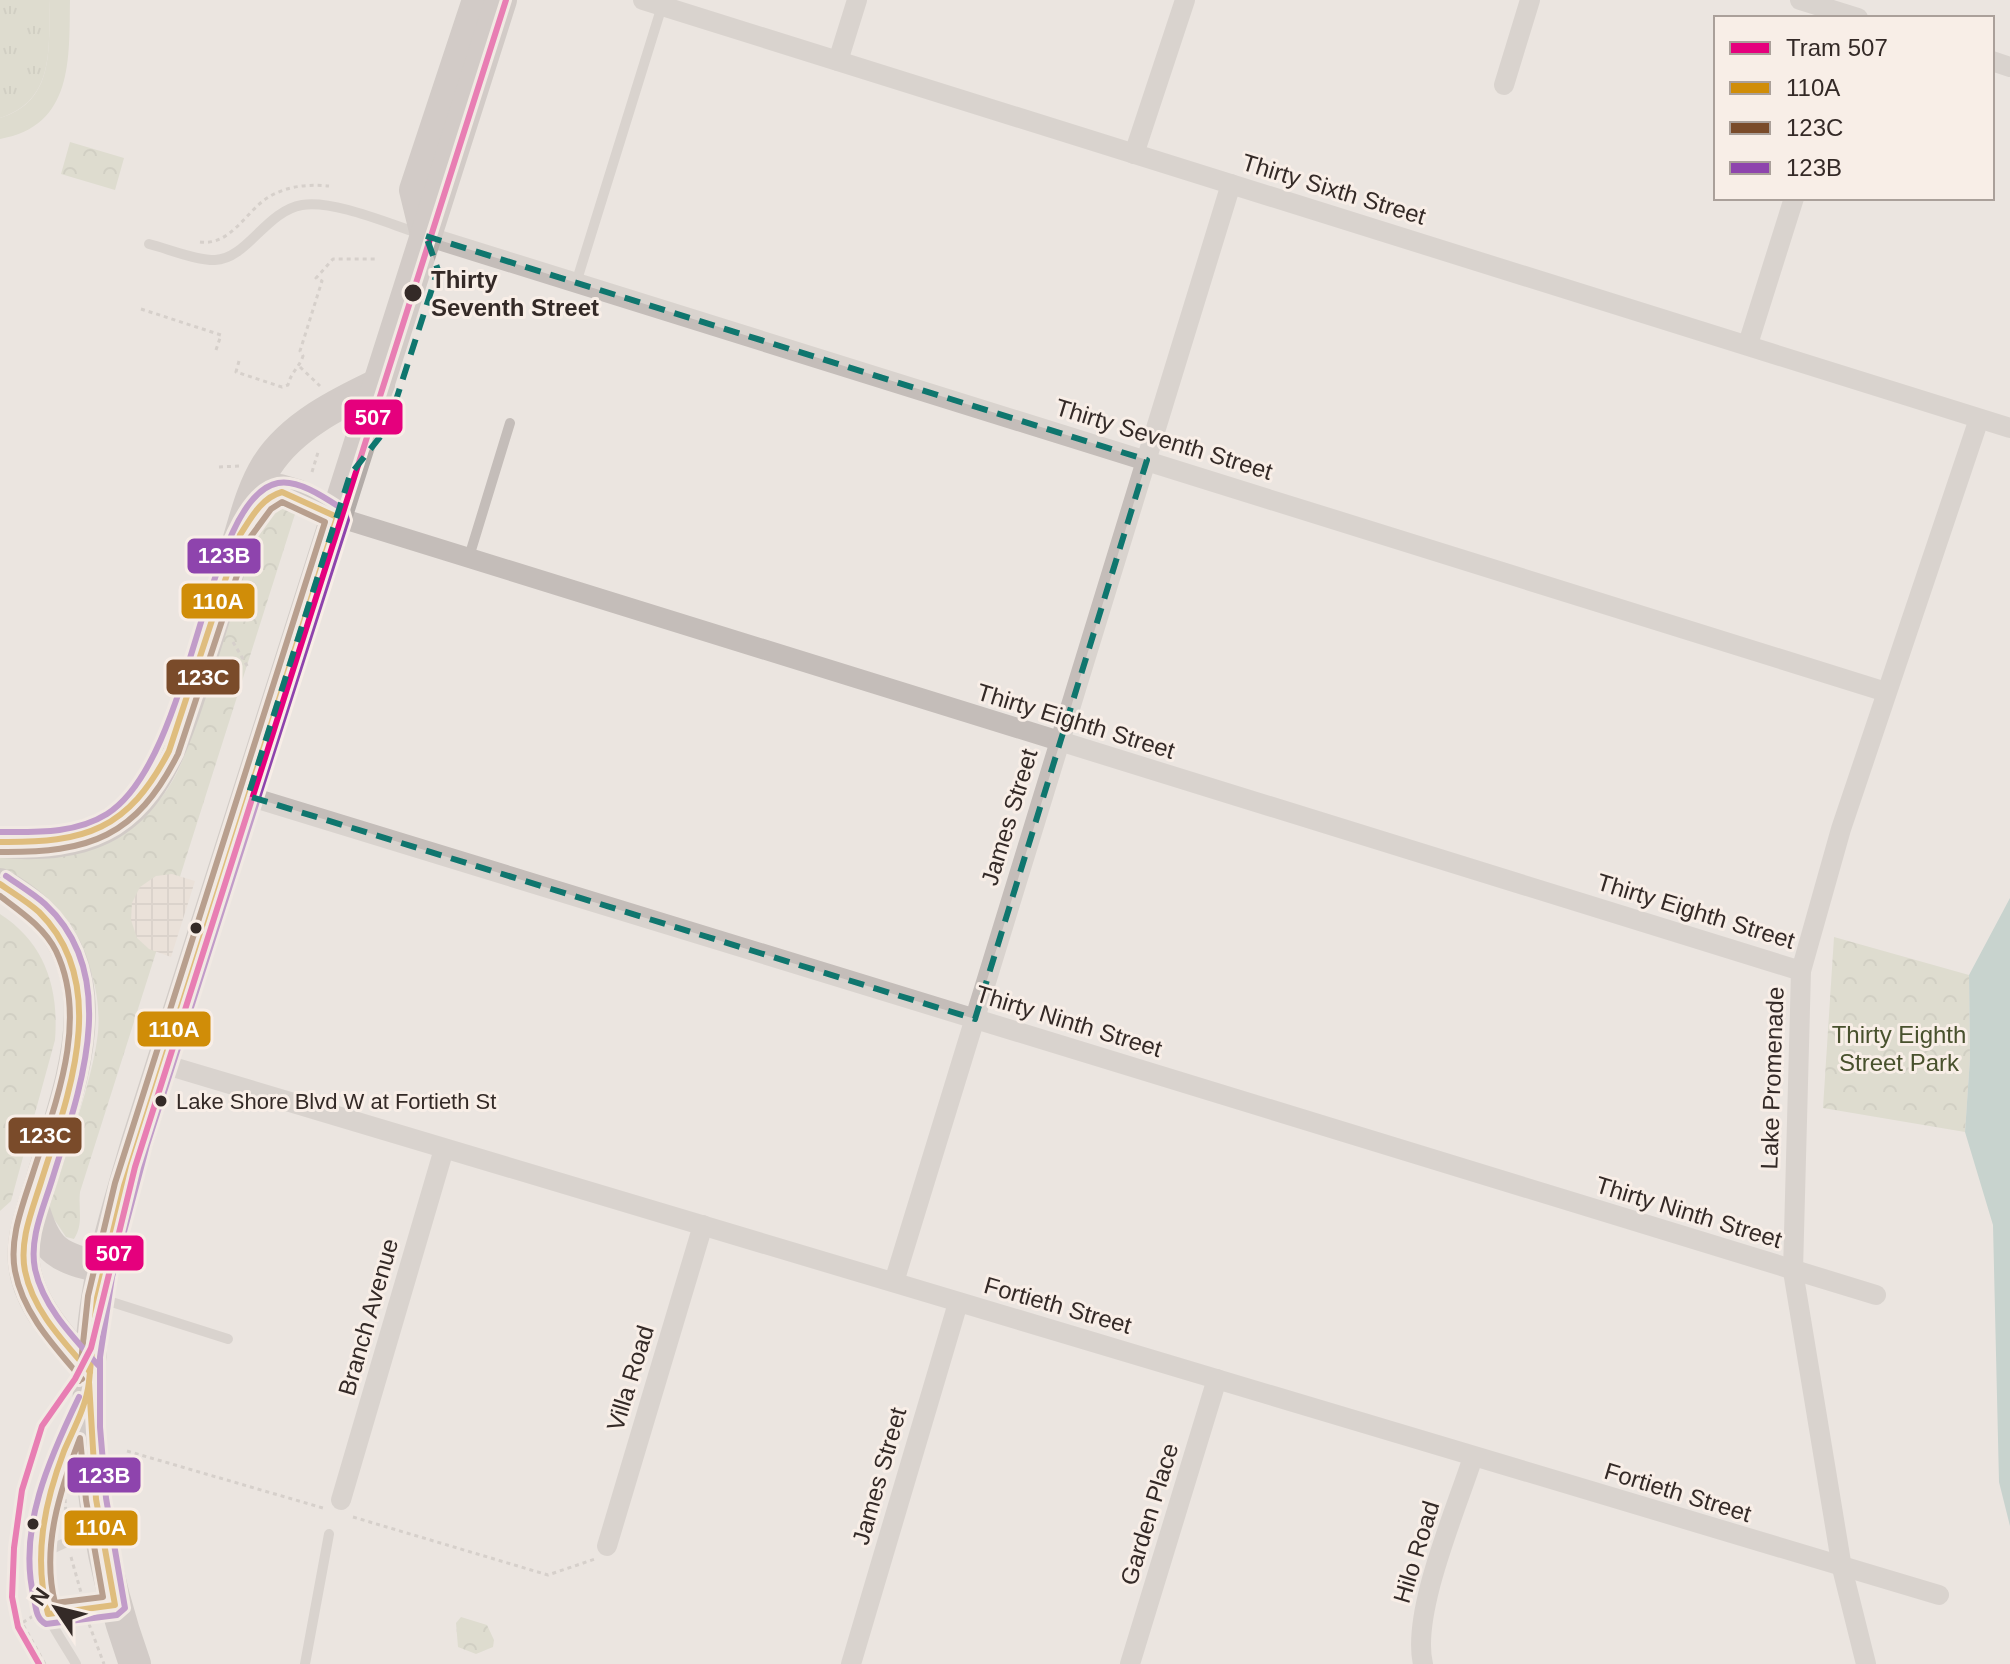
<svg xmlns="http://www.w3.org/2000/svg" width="2010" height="1664" font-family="Arial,sans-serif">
  <defs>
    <pattern id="grass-tufts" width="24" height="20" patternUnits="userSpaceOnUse" patternTransform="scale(2)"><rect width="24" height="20" fill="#ced0bb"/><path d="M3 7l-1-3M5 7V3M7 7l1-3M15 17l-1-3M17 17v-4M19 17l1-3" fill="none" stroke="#b2b3a1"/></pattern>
    <pattern id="park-crowns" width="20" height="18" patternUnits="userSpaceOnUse" patternTransform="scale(2)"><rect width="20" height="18" fill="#ced0bb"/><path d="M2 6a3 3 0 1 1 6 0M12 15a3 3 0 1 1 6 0" fill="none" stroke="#b2b3a1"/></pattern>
    <pattern id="plaza-grid" width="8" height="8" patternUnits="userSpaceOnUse" patternTransform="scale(2)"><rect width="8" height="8" fill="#e9dbd0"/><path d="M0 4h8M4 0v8" fill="none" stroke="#c8bcb3"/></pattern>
  </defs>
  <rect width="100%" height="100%" fill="#ebe5e0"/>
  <!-- grass -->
  <path fill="url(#grass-tufts)" d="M0 0H50C48 48 56 100 0 118Z"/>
  <!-- park -->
  <g fill="url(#park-crowns)">
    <polygon points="70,142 124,158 115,190 61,174"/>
    <path d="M284 509 295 514 80 1192C78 1210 84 1223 74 1239L66 1237 50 1213V1204C65 1154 93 1081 98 1032 104 964 62 896 0 869V855C67 869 138 841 173 780 192 746 201 702 213 665 228 618 243 571 258 525L275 510Z"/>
    <path d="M0 914C45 943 59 988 55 1040L11 1201 0 1211Z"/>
    <polygon points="1834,937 1969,975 1970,1058 1965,1132 1823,1108"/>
    <polygon points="461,1617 487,1625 494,1640 493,1647 476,1654 458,1647 456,1623"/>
  </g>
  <!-- garden -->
  <path fill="#ced0bb" d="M50 0H70C69 58 74 126 0 139V118C56 101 48 48 50 0Z"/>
  <!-- plaza -->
  <polygon fill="url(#plaza-grid)" points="172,874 195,881 171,957 149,949 137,938 131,920 132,903 140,887 156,876"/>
  <!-- water -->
  <polygon fill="#9dbcb9" points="2010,898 2010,1526 1999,1482 1993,1225 1965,1132 1970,1058 1969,975"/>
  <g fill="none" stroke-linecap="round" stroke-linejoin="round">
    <!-- path -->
    <g stroke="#bdb5b1" stroke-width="3" stroke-dasharray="4 4" stroke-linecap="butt">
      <path d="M200 242C230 246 245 213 267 198 286 186 307 184 329 186"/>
      <polyline points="141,309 221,335 215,353"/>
      <path d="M239 361 236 372 282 387 288 385C291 372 299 368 303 356L300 351 322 281 316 278 333 259H375"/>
      <polyline points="300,367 320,386"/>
      <polyline points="219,467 239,466"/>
      <polyline points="312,472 319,449"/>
      <polyline points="181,596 192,600"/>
      <polyline points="233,642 249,669"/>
      <polyline points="127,1451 323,1508"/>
      <polyline points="65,1499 67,1527"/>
      <polyline points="353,1517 548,1575 595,1559"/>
      <polyline points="71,1557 82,1596"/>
      <polyline points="33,1616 22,1623 45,1664"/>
      <polyline points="89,1624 104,1664"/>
    </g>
    <!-- service -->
    <g stroke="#c4bdb9" stroke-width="10">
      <path d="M149 244C169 249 194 260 215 260 247 259 266 211 302 205 335 200 389 224 421 234"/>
      <polyline points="576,283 662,6"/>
      <polyline points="468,560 510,423"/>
      <polyline points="99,1298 228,1339"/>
      <polyline points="41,1554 97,1528"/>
      <polyline points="48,1614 113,1605"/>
      <path d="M76 1664C63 1641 41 1613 39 1586 34 1529 54 1468 79 1418"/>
      <polyline points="305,1664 329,1534"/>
    </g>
    <!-- minor -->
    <g stroke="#c4bdb9" stroke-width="20">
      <polyline points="643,0 2010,428"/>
      <polyline points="1800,0 1858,18"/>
      <polyline points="838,61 857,0"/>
      <polyline points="1992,61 2010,67"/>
      <polyline points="1504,85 1530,0"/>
      <polyline points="1134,154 1185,0"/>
      <polyline points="426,236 1886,692"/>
      <polyline points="1748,344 1794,198"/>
      <polyline points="337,517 1801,971"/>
      <polyline points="248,796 1876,1295"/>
      <polyline points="163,1064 1939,1595"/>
      <polyline points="894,1282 1231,184"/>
      <polyline points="341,1500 444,1149"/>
      <polyline points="607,1546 703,1225"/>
      <polyline points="851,1664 958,1303"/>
      <polyline points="1130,1664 1217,1379"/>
      <path d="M1423 1664C1411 1613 1456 1510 1473 1457"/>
      <polyline points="1866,1664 1842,1568 1793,1271 1801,971 1841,829 1979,419"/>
    </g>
    <!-- primary -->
    <g stroke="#b3aca8" stroke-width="32">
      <polyline points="426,235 415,190 478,0"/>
      <polyline points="249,521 264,500 280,490 297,495 337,517"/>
      <path d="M0 842C131 853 160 790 195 679 209 634 223 590 237 545 245 519 252 489 267 465 292 426 339 403 379 384"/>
      <path d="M0 884C126 953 73 1075 41 1181 32 1210 19 1240 25 1270 32 1309 65 1343 90 1372"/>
      <path d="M33 1206C46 1253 58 1257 104 1268"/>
      <path d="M135 1664C96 1556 79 1435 94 1320 101 1260 120 1200 137 1142L501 0"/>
    </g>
    <defs>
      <g id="bus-1">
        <path d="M0 842C86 843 128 830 169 751L240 535C251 518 261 498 282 492L337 517 124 1186 97 1298 89 1382"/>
        <path d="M0 884C13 893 28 902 39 912 113 985 67 1099 41 1182 32 1211 19 1241 25 1271 33 1311 64 1342 90 1372"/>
        <path d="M89 1382 96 1499 115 1605 48 1614C33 1558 44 1504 64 1451 74 1428 86 1407 89 1382Z"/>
      </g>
      <g id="bus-2">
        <path d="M0 852C90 853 136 837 178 754L249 539 271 509 282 502 325 522 115 1183 88 1296 79 1381"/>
        <path d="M0 896C21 912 44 927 56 951 90 1022 54 1107 32 1176 22 1207 9 1239 15 1271 23 1314 55 1347 82 1379"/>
        <path d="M80 1438 86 1500 103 1597 55 1603C41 1547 60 1490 80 1438Z"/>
      </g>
      <g id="bus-3">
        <path d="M0 832C36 832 75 834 107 814 195 758 204 497 278 483 299 479 327 499 344 510L347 520 147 1145 112 1277 100 1357V1427L106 1498 125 1608 117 1615 46 1624C36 1619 36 1608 34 1598 17 1529 50 1457 79 1397"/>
        <path d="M6 876C19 885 34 894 45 904 124 977 78 1095 52 1180 43 1209 29 1239 35 1269 43 1307 73 1337 98 1365"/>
      </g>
    </defs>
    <!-- bus-1 casing -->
    <use href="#bus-1" stroke="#f8eee7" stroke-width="12"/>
    <!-- bus-2 casing -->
    <use href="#bus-2" stroke="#f8eee7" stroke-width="12"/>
    <!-- bus-3 casing -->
    <use href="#bus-3" stroke="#f8eee7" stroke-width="12"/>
    <!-- bus-1 -->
    <use href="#bus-1" stroke="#d08d08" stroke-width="6"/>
    <!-- bus-2 -->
    <use href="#bus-2" stroke="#7a4b2a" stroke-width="6"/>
    <!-- bus-3 -->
    <use href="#bus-3" stroke="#8e44ad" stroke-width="6"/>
    <defs>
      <polyline id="tram-1" points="39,1664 18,1627 12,1597 14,1548 22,1490 42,1426 75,1379 91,1348 135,1167 506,0"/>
    </defs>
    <!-- tram-1 casing -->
    <use href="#tram-1" stroke="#f8eee7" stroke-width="12"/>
    <!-- tram-1 -->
    <use href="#tram-1" stroke="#e5007d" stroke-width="6"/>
  </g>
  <!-- marked area -->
  <path d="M0 0H2010V1664H0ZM426 236 1147 460 975 1019 248 796 350 475 387 428 438 270Z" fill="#ebe5e0" fill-opacity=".55" fill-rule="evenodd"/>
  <path fill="none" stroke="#0f766e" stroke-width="6" stroke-dasharray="16 10" stroke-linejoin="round" d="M426 236 1147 460 975 1019 248 796 350 475 387 428 438 270Z"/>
  <!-- markers -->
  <g fill="#342a27" stroke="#f8eee7" stroke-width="3">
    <circle cx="413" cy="293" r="10"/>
    <circle cx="196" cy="928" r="7"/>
    <circle cx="161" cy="1101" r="7"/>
    <circle cx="33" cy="1524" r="7"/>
  </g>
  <g text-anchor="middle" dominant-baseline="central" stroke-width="6" stroke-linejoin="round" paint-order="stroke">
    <!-- bus labels -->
    <g font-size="22" fill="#342a27" stroke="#f8eee7" text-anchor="start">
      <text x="176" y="1101">Lake Shore Blvd W at Fortieth St</text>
    </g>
    <!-- street labels -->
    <g font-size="24" fill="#342a27" stroke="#f8eee7">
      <text transform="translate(1334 189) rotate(17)">Thirty Sixth Street</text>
      <text transform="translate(1164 439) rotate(17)">Thirty Seventh Street</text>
      <text transform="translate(1076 721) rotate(17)">Thirty Eighth Street</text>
      <text transform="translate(1009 817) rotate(-73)">James Street</text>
      <text transform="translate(1696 911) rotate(17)">Thirty Eighth Street</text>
      <text transform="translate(1069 1021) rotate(17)">Thirty Ninth Street</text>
      <text transform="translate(1772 1078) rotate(-88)">Lake Promenade</text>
      <text transform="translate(1689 1212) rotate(17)">Thirty Ninth Street</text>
      <text transform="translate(1058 1305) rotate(16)">Fortieth Street</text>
      <text transform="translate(368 1317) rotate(-74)">Branch Avenue</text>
      <text transform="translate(630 1378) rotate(-73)">Villa Road</text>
      <text transform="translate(879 1476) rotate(-74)">James Street</text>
      <text transform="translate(1678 1492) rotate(17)">Fortieth Street</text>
      <text transform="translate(1149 1514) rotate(-73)">Garden Place</text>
      <text transform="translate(1416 1552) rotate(-73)">Hilo Road</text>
    </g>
    <!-- stop labels -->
    <g font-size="24" font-weight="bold" fill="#342a27" stroke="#f8eee7" text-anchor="start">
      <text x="431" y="279">Thirty<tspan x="431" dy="28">Seventh Street</tspan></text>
    </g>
    <!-- park labels -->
    <g font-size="24" fill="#48512d" stroke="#f8eee7">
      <text x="1899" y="1034">Thirty Eighth<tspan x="1899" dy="28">Street Park</tspan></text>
    </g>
  </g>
  <g stroke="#f8eee7" stroke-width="3">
    <rect x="343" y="398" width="61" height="38" rx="8" fill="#e5007d"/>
    <rect x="186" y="537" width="76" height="38" rx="8" fill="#8e44ad"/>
    <rect x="180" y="582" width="76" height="38" rx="8" fill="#d08d08"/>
    <rect x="165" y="658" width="76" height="38" rx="8" fill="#7a4b2a"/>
    <rect x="136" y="1010" width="76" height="38" rx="8" fill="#d08d08"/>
    <rect x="7" y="1116" width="76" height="39" rx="8" fill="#7a4b2a"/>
    <rect x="84" y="1234" width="61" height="38" rx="8" fill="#e5007d"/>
    <rect x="66" y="1456" width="76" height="38" rx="8" fill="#8e44ad"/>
    <rect x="63" y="1509" width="76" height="38" rx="8" fill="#d08d08"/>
  </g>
  <g font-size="22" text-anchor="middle" font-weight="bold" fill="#fff">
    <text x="373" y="425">507</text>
    <text x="224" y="563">123B</text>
    <text x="218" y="609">110A</text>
    <text x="203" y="685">123C</text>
    <text x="174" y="1037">110A</text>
    <text x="45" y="1143">123C</text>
    <text x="114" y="1261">507</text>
    <text x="104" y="1483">123B</text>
    <text x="101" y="1535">110A</text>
  </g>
  <!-- legend -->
  <rect x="1714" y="16" width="280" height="184" fill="#f8eee7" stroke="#aaa09a" stroke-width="2"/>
  <rect x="1730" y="42" width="40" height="12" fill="#e5007d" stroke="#aaa09a" stroke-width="2"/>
  <text x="1786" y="56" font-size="24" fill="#342a27">Tram 507</text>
  <rect x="1730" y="82" width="40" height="12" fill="#d08d08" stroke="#aaa09a" stroke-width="2"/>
  <text x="1786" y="96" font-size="24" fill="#342a27">110A</text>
  <rect x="1730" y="122" width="40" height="12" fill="#7a4b2a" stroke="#aaa09a" stroke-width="2"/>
  <text x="1786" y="136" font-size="24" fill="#342a27">123C</text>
  <rect x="1730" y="162" width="40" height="12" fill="#8e44ad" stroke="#aaa09a" stroke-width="2"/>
  <text x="1786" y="176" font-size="24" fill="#342a27">123B</text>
  <!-- north arrow -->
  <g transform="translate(56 1608) rotate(305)" stroke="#f8eee7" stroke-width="6" paint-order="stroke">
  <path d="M0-6L14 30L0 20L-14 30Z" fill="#342a27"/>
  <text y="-12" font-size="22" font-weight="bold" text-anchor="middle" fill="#342a27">N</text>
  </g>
</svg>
